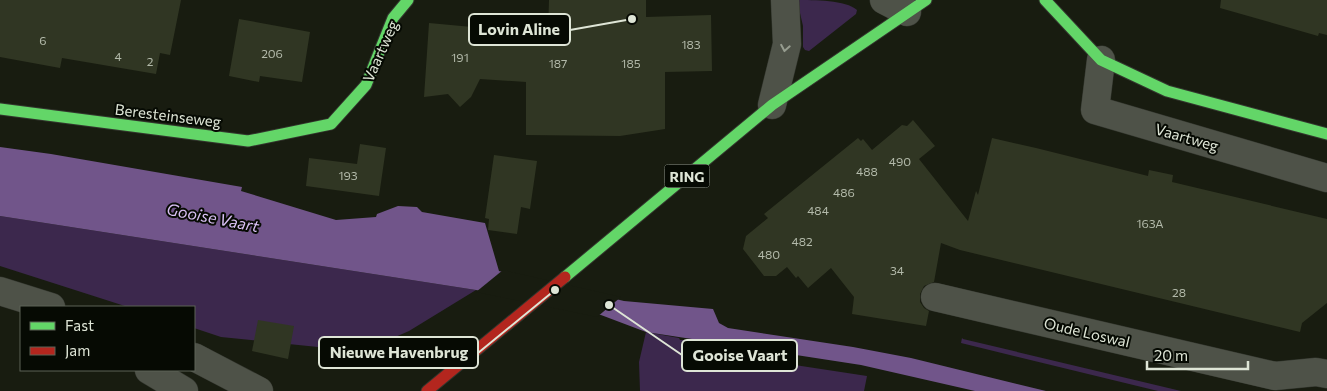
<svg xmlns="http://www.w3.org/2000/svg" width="1327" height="391" font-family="Commissioner,sans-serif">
  <rect width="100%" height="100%" fill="#181c10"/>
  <!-- green -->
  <g fill="#3c284d">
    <path d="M797 0C814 0 846 0 857 10L856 14 809 51 805 50 803 47V26Z"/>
    <polygon points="0,216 476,290 409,331 377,345 318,347 221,337 194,328 194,307 128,307 0,266"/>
    <polygon points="646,332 679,338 680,340 684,340 685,343 688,343 690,349 867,376 864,391 640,391 639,362"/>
    <polygon points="962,338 963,339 1181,391 1158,391 961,343"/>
  </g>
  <!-- water -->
  <polygon fill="#71558a" points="0,147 51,154 242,187 241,191 336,220 376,217 377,214 398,206 417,207 422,212 485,223 499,271 624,301 713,309 719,323 728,328 853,347 911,358 1046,391 975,391 861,365 646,332 601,315 476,290 0,216"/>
  <!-- pier -->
  <polygon fill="#181c10" points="503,270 621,297 597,317 476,292"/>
  <!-- building -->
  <g fill="#303623">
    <polygon points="0,0 181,0 170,55 160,53 156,74 62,58 60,68 0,57"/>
    <polygon points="549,0 646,0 646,17 711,15 712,71 665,72 665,129 620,136 526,135 526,82 480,79 471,97 460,107 448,94 424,97 429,23 548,34"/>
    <polygon points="1221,0 1327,0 1327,35 1319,33 1318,36 1220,8"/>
    <polygon points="239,19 310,32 302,82 260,76 259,82 229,76"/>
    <polygon points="913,120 935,146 919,159 968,221 976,191 978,195 992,138 1036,148 1148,176 1149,170 1173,175 1172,182 1327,219 1327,303 1302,323 1300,332 960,250 941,243 934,282 924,286 920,294 920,302 924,308 929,311 926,326 852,314 854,297 831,268 808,288 798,276 796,278 787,267 776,276 764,276 743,249 746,236 768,218 764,214 858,138 861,141 863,139 872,150 902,125 907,126"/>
    <polygon points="360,144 386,148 379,196 306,186 309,158 357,164"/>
    <polygon points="494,155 537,161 530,209 521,207 517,234 488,230 489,219 485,218"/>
    <polygon points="258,320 294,326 288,359 252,351"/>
  </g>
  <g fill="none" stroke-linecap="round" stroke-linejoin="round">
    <defs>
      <g id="street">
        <polyline points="884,0 907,12"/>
        <polyline points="1101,60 1095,110 1327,178"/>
        <polyline points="772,105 787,44 785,0"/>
        <polyline points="0,291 51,307"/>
        <polyline points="935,297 1275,376 1316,372 1327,374"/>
        <polyline points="194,357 259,391"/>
        <polyline points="149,370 184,391"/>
      </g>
      <g id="fast">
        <polyline points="1045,0 1101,60 1167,91 1327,134"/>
        <polyline points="0,109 248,141 331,124 366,85 393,18 408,0"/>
        <polyline points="565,277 772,105 926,0"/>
      </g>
      <polyline id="jam" points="427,391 565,277"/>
    </defs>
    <!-- street casing -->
    <use href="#street" stroke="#33362e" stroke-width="29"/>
    <!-- fast casing -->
    <use href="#fast" stroke="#33362e" stroke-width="13"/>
    <!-- jam casing -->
    <use href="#jam" stroke="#33362e" stroke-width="13"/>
    <!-- street -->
    <use href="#street" stroke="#4e5248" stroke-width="28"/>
    <!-- fast -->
    <use href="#fast" stroke="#63d668" stroke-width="11"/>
    <!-- jam -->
    <use href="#jam" stroke="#b3261e" stroke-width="11"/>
  </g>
  <!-- one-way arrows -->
  <defs><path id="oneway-chevron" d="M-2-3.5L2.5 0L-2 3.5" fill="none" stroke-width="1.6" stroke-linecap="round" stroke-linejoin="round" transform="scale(1.25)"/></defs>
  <use stroke="#969c8f" href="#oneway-chevron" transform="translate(785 48) rotate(100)"/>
  <g text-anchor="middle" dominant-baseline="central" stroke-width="4" stroke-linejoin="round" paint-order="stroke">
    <!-- number labels -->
    <g font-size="12" fill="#b2b9a9">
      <text x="43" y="40">6</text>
      <text x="691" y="44">183</text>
      <text x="272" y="53">206</text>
      <text x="118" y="56">4</text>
      <text x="460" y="57">191</text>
      <text x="150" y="61">2</text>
      <text x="558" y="63">187</text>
      <text x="631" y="63">185</text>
      <text x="900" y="161">490</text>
      <text x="867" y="171">488</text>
      <text x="348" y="175">193</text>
      <text x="844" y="192">486</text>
      <text x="818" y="210">484</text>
      <text x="1150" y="223">163A</text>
      <text x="802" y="241">482</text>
      <text x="769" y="254">480</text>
      <text x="897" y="270">34</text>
      <text x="1179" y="292">28</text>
    </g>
    <!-- shield labels -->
    <rect fill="#060a03" stroke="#9da397" stroke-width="1" x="664.5" y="164.5" width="45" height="23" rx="4"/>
    <g font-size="14" font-weight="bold" fill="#dee5d6">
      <text x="687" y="176">RING</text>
    </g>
    <!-- street labels -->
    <g font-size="15" fill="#dee5d6" stroke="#060a03">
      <text transform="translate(380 51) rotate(-66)">Vaartweg</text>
      <text transform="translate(168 115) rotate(7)">Beresteinseweg</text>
      <text transform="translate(1187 137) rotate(16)">Vaartweg</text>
      <text transform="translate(1087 332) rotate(13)">Oude Loswal</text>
    </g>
    <!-- water labels -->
    <g font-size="16" font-style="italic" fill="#d9c0f4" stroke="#060a03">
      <text transform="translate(213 217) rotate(11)">Gooise Vaart</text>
    </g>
  </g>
  <!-- callouts -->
  <path fill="none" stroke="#dee5d6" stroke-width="2" d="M632 19L570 30M555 290L478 353M609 305L682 355"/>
  <g fill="#dee5d6" stroke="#060a03" stroke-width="2">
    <circle cx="632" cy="19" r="5"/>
    <circle cx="555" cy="290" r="5"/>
    <circle cx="609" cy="305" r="5"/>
  </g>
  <g fill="#060a03" stroke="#dee5d6" stroke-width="2">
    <rect x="469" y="14" width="101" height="31" rx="5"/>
    <rect x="319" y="337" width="159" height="31" rx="5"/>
    <rect x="682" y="340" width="115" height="31" rx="5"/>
  </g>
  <g font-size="16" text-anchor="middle" font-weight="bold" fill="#dee5d6">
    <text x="519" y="35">Lovin Aline</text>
    <text x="399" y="358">Nieuwe Havenbrug</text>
    <text x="740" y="361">Gooise Vaart</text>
  </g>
  <!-- legend -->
  <rect x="20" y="306" width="175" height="65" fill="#060a03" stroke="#5c6257"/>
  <rect x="30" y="322" width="25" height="8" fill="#63d668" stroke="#5c6257"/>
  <text x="65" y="331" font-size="15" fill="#dee5d6">Fast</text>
  <rect x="30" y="347" width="25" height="8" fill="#b3261e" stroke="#5c6257"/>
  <text x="65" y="356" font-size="15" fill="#dee5d6">Jam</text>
  <!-- scale -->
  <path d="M1147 361v8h101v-8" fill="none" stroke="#dee5d6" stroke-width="2.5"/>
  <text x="1154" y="361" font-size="15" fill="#dee5d6" stroke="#060a03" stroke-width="4" paint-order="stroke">20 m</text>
</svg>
